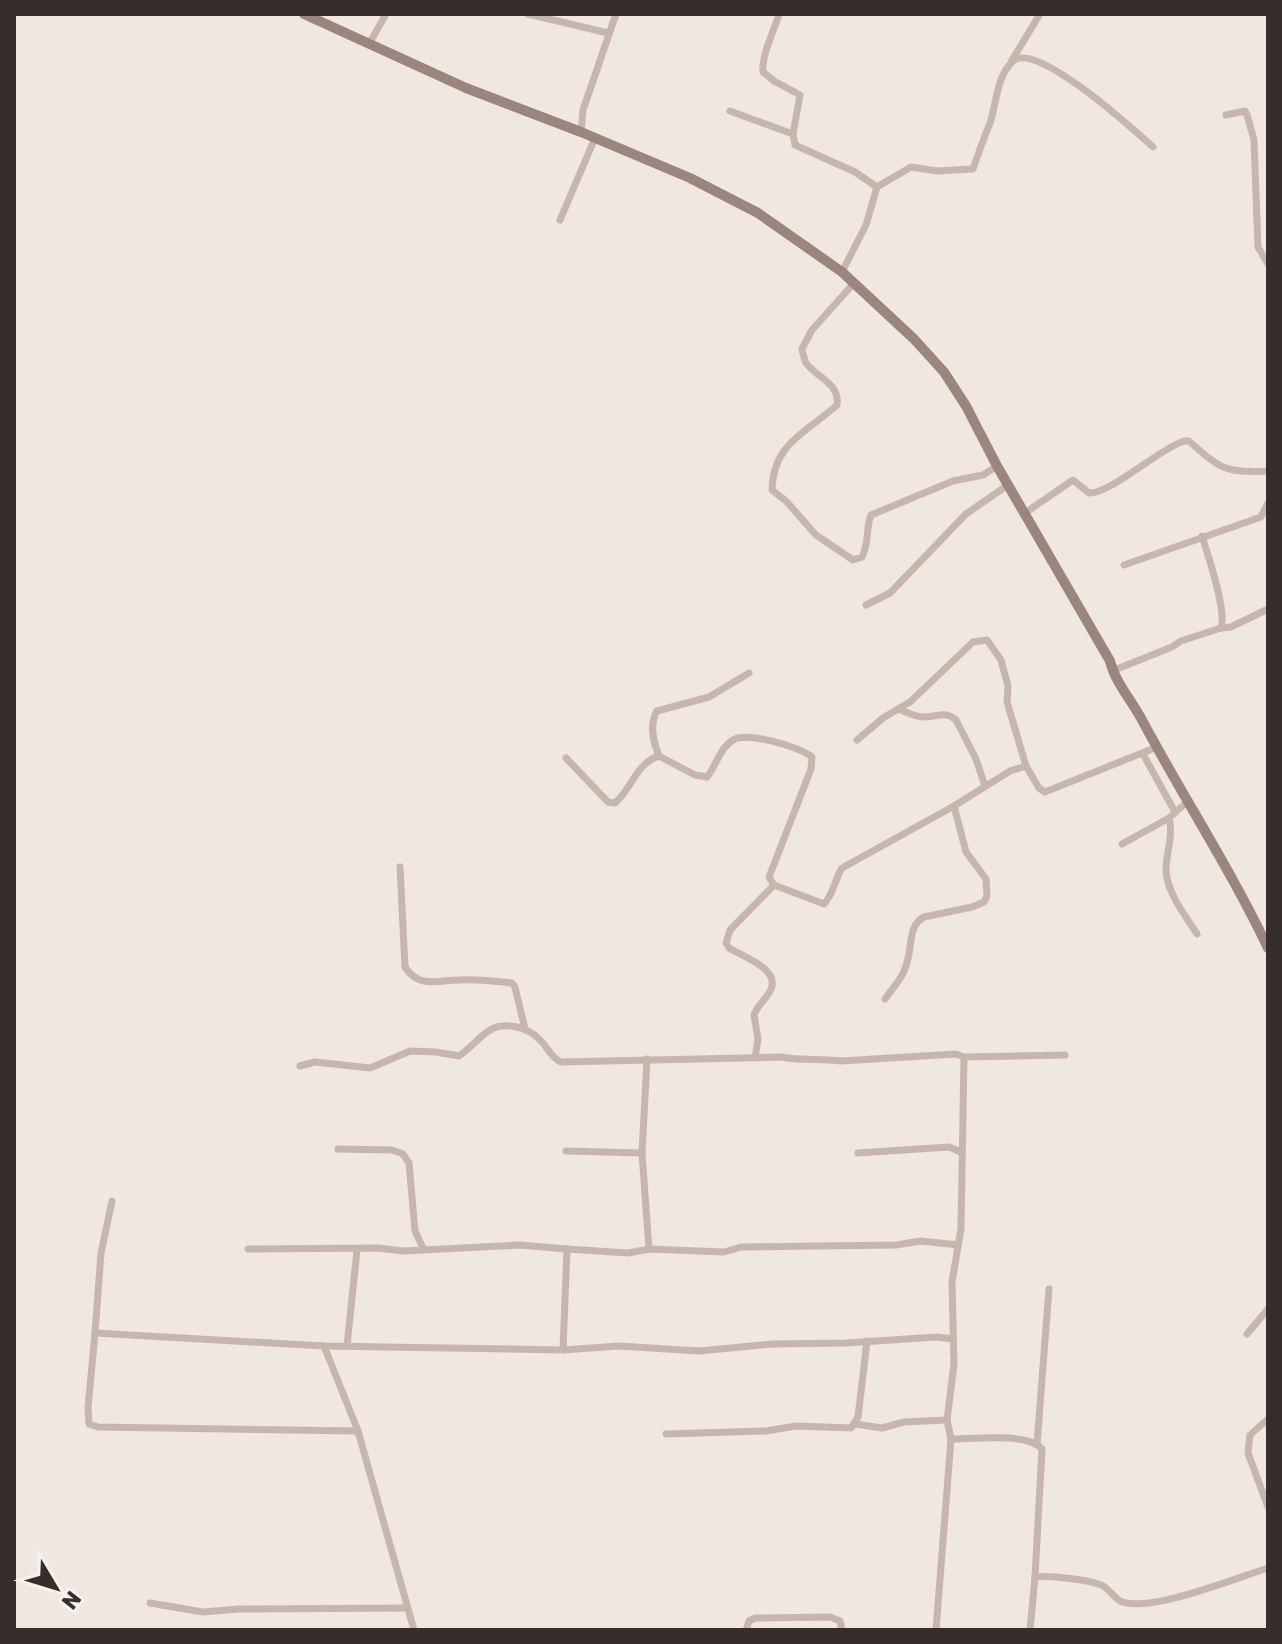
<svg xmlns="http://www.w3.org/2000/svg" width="1282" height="1644" font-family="Rubik,sans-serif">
  <rect width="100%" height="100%" fill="#f0e7e0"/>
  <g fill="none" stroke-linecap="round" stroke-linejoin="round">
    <!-- street -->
    <g stroke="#c7b6ad" stroke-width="7">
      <polyline points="528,14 608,33"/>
      <path d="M779 14C774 31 761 57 763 72L774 81 800 95 793 134 795 145 855 172 877 187 866 225 842 272"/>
      <polyline points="369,44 386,14"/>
      <polyline points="1012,60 1040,14"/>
      <polyline points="730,111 793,134"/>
      <polyline points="1226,115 1245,111 1247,115 1254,140 1258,247 1268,264"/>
      <polyline points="581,132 583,110 616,14"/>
      <path d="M877 187 911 167 937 171 973 169C978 154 984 138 990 123 997 103 996 77 1013 61 1036 40 1134 130 1153 147"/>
      <polyline points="560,220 595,138"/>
      <path d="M854 283 812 330 802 349C802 351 805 361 806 363 817 378 840 383 837 405 806 433 773 443 772 490L786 501 816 535 853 560 862 557C870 540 865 531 871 515L953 481 983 475 997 466"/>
      <path d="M1025 513 1073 480 1089 493C1110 494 1159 449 1184 441H1189C1219 468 1226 474 1268 471"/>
      <polyline points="1124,565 1261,517 1268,503"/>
      <polyline points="866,605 890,593 966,514 1008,485"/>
      <polyline points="1221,628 1231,627 1268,609"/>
      <path d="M1112 671 1172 647 1181 641 1221 628C1227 611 1208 555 1202 536"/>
      <path d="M749 673 709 697 657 711C649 725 653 741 659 756L695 775 707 777C716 766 720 748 733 740 747 731 799 747 812 757L811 769 769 877 774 885 824 904C833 895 835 879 842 868L954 806 1010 771 1026 766 1039 788 1045 792 1157 747"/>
      <path d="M898 709C906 712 916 717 924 717 937 717 945 710 956 720L976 759 985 786"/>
      <polyline points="857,740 883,718 910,702 973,642 987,640 1001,660 1008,686 1007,702 1026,766"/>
      <polyline points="1143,754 1175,812"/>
      <path d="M566 758 608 802 615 803C631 790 637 762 659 756"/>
      <path d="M1169 818C1174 835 1166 852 1166 870 1167 893 1185 915 1197 934"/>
      <polyline points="1122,844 1169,818 1187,802"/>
      <path d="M400 867 405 967C419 989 438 980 459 980 476 979 495 981 512 983L515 987 525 1029"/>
      <path d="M885 999C891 990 900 981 904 971 914 951 906 926 924 917L972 907 984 902 987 896 986 879 966 852 954 806"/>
      <path d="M755 1058 758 1039 754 1015C757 1005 767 999 771 989 780 969 742 956 729 948L726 943 730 930 774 885"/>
      <polyline points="647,1059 642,1153 649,1249"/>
      <path d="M300 1066 315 1062 370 1068 410 1051 436 1052 459 1056C483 1039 487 1021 517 1027 526 1029 533 1033 539 1039 548 1047 550 1057 561 1062L781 1057C802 1061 821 1058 841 1061L956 1054 964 1057 1065 1055"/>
      <polyline points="338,1149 392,1150 403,1154 409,1163 415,1231 423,1248"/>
      <polyline points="566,1151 642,1153"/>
      <polyline points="858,1153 949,1147 961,1152"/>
      <polyline points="112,1201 101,1253 95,1333 324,1346 563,1350 619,1346 699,1351 772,1344 846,1343 937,1337 953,1339"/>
      <polyline points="248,1249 378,1248 404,1251 520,1245 567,1249 563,1350"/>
      <polyline points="567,1249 628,1253 649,1249 724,1252 741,1247 896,1245 921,1241 958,1245"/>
      <polyline points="95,1333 88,1408 89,1424 98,1427 358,1431"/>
      <polyline points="1247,1334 1268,1309"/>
      <polyline points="324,1346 358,1431 414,1630"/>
      <polyline points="347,1346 357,1250"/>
      <polyline points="1268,1419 1250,1435 1248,1453 1268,1507"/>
      <polyline points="855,1424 882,1428 904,1422 947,1420"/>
      <polyline points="666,1434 766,1431 796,1426 851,1428 858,1417 867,1341"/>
      <path d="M951 1439C972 1439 1028 1432 1042 1449L1035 1577 1030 1630"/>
      <polyline points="1037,1444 1049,1289"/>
      <path d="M1035 1577C1049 1575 1092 1580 1103 1586 1110 1590 1115 1599 1122 1602 1152 1612 1236 1578 1268 1568"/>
      <polyline points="150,1603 203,1612 239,1609 407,1608"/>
      <polyline points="746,1630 749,1621 755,1618 830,1617 840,1621 842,1630"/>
      <polyline points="936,1630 951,1439 947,1420 954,1364 952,1282 961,1229 964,1057"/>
    </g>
    <!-- secondary -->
    <path stroke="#9b857f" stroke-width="10" d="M304 14 466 88 581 132 690 178 758 213 842 272 914 339 944 372 966 406 997 466 1110 661C1115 682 1132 701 1142 720 1183 797 1231 870 1268 948"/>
  </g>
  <!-- border -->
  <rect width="1282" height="1644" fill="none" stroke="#372d2b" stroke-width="32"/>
  <!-- north arrow -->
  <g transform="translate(56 1588) rotate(128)" stroke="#f8f1ec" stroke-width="6" paint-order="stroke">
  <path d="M0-6L14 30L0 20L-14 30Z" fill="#372d2b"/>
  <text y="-12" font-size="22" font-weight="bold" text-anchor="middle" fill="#372d2b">N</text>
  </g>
</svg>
